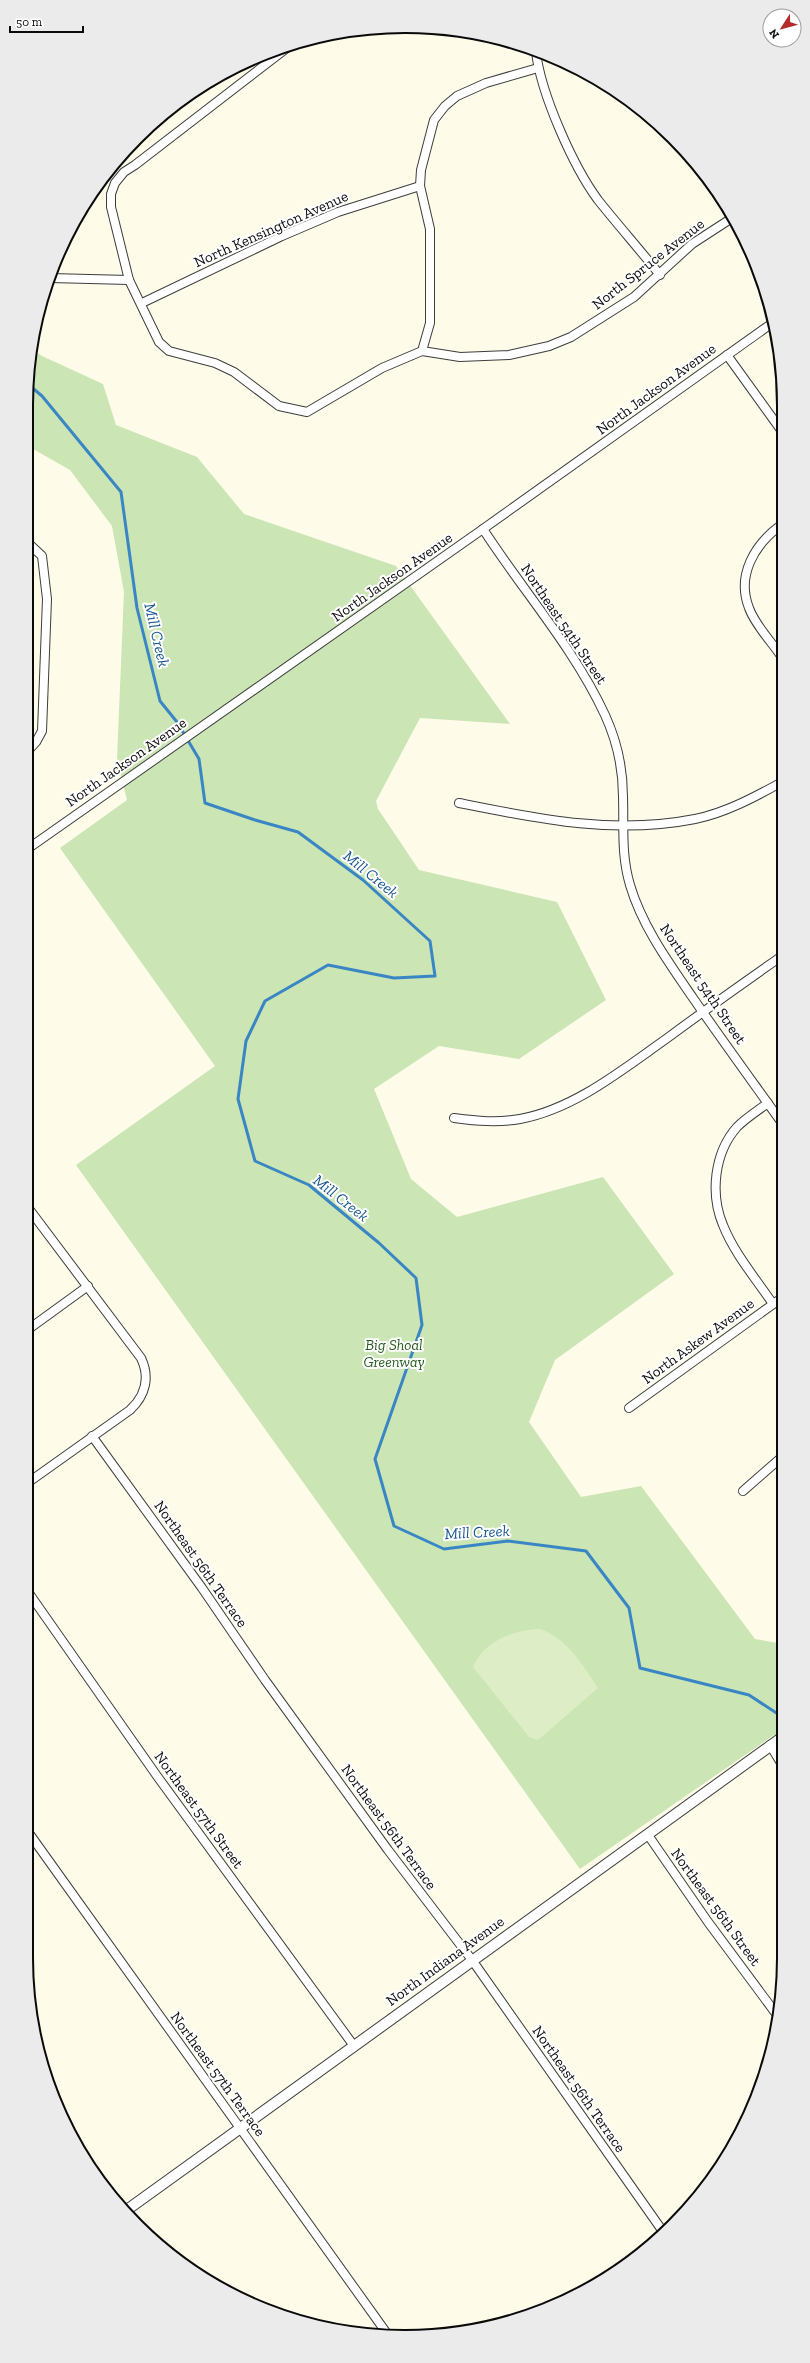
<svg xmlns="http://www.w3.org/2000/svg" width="810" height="2363" font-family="'Zilla Slab',serif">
  <rect width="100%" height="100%" fill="#fefbe8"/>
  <!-- park -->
  <polygon fill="#cbe5b4" points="33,350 42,356 103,384 116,425 197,457 244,514 396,566 510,724 420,718 376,801 378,809 419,870 557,902 606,1000 519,1059 439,1046 374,1089 411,1179 457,1217 603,1177 674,1274 555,1360 529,1422 581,1497 641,1486 755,1639 783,1644 784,1748 774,1735 580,1869 76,1165 215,1066 60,848 127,800 117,760 124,592 112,526 70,470 26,445 26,405"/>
  <!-- pitch -->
  <path fill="#ddedc6" d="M540 1629C568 1639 582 1664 598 1688L538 1740 529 1737 473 1667C484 1641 513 1630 540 1629Z"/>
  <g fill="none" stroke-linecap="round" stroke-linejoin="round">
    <!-- stream -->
    <polyline stroke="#3a86c5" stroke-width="3" points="29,385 42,396 121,492 137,608 160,701 177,722 199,759 205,803 255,820 298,832 363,880 430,941 435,976 394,978 328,965 265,1001 246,1041 238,1099 255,1161 309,1185 379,1243 416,1278 422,1325 375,1459 394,1526 444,1549 508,1541 586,1551 629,1608 640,1668 749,1695 784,1718"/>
    <defs>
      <g id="minor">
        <polyline points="292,44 135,165 124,172 115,183 111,194 111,207 129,280 159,342 169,351 215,363 234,372 279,406 307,412 382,368 422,351 460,357 509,355 549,346 571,337 634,297 692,244 732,218"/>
        <path d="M536 52C541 94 573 166 598 200 618 225 640 250 660 275"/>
        <polyline points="50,278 129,280"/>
        <polyline points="142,303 282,236 338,212 420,186"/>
        <polyline points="422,351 430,323 430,229 420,186 421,170 434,120 445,106 457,96 486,83 538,68"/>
        <polyline points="727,355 781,430"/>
        <path d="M781 525C755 544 736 575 749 608 755 625 771 641 781 656"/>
        <path d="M483 529C523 591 574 648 605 715 617 741 623 768 623 797 624 827 621 855 630 885 642 926 669 963 693 998 722 1040 752 1081 782 1123"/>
        <polyline points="26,541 42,556 47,599 42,731 36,742 26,753"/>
        <path d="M459 803C539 819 614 835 695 819 725 813 755 797 782 782"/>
        <polyline points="26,850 483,529 771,324"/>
        <path d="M768 1103C757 1111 746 1118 737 1127 714 1153 710 1194 723 1225 734 1253 756 1279 773 1304"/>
        <path d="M454 1118C477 1121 497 1123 520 1119 574 1109 622 1070 666 1039 704 1011 743 983 782 956"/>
        <path d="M26 1205 141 1358C150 1377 146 1395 130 1410L26 1484"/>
        <polyline points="26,1331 88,1286"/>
        <polyline points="629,1408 783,1297"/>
        <polyline points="92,1436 202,1588 265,1680 388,1850 472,1960 664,2233"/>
        <polyline points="743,1491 783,1456"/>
        <polyline points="26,1589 157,1776 354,2046"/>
        <polyline points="770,1745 784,1768"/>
        <polyline points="26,1829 388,2335"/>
        <polyline points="648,1835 708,1922 777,2015"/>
      </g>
      <polyline id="tertiary" points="124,2212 784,1736"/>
    </defs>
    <!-- minor casing -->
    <use href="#minor" stroke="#3d3d3d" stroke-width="10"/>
    <!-- tertiary casing -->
    <use href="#tertiary" stroke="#3d3d3d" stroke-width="12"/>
    <!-- minor -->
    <use href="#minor" stroke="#fff" stroke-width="8"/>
    <!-- tertiary -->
    <use href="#tertiary" stroke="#fff" stroke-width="10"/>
  </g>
  <g text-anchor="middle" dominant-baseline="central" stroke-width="4" stroke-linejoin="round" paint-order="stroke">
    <!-- street labels -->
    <g font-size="15" fill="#0a0a0a" stroke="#fff">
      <text transform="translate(271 229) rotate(-24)">North Kensington Avenue</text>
      <text transform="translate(648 264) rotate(-38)">North Spruce Avenue</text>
      <text transform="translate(656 389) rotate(-36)">North Jackson Avenue</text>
      <text transform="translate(392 577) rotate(-35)">North Jackson Avenue</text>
      <text transform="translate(564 624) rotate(56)">Northeast 54th Street</text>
      <text transform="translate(126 762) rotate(-35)">North Jackson Avenue</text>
      <text transform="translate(703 984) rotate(56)">Northeast 54th Street</text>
      <text transform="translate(698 1341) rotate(-36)">North Askew Avenue</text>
      <text transform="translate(201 1564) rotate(55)">Northeast 56th Terrace</text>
      <text transform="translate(199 1810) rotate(54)">Northeast 57th Street</text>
      <text transform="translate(389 1827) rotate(54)">Northeast 56th Terrace</text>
      <text transform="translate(716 1907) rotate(54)">Northeast 56th Street</text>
      <text transform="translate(445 1961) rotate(-36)">North Indiana Avenue</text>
      <text transform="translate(218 2074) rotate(54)">Northeast 57th Terrace</text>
      <text transform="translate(579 2089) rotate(55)">Northeast 56th Terrace</text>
    </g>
    <!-- park labels -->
    <g font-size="15" font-style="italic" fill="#285d1f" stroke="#fff">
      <text x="394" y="1345">Big Shoal<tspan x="394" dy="17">Greenway</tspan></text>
    </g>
    <!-- water labels -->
    <g font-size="16" font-style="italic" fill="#1b5893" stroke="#fff">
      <text transform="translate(157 635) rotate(77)">Mill Creek</text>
      <text transform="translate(371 874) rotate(39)">Mill Creek</text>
      <text transform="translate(341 1198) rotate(38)">Mill Creek</text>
      <text transform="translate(477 1532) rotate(-3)">Mill Creek</text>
    </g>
  </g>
  <!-- crop -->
  <path d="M0 0H810V2363H0ZM405 33H405A372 372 0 0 1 777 405V1958A372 372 0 0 1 405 2330H405A372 372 0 0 1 33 1958V405A372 372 0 0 1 405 33Z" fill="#ebebeb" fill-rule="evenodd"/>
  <path fill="none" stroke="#0a0a0a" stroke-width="2" d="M405 33H405A372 372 0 0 1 777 405V1958A372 372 0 0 1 405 2330H405A372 372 0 0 1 33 1958V405A372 372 0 0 1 405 33Z"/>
  <!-- north arrow -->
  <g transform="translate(782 28) rotate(234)"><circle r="19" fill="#ffffff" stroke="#9d9d9d"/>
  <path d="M0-3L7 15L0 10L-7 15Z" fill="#b12c2a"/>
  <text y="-6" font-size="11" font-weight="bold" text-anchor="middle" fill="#0a0a0a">N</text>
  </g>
  <!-- scale -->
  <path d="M10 26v6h73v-6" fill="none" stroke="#0a0a0a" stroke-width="2"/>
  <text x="16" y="26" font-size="12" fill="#0a0a0a" stroke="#ffffff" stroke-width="3" paint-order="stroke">50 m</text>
</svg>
